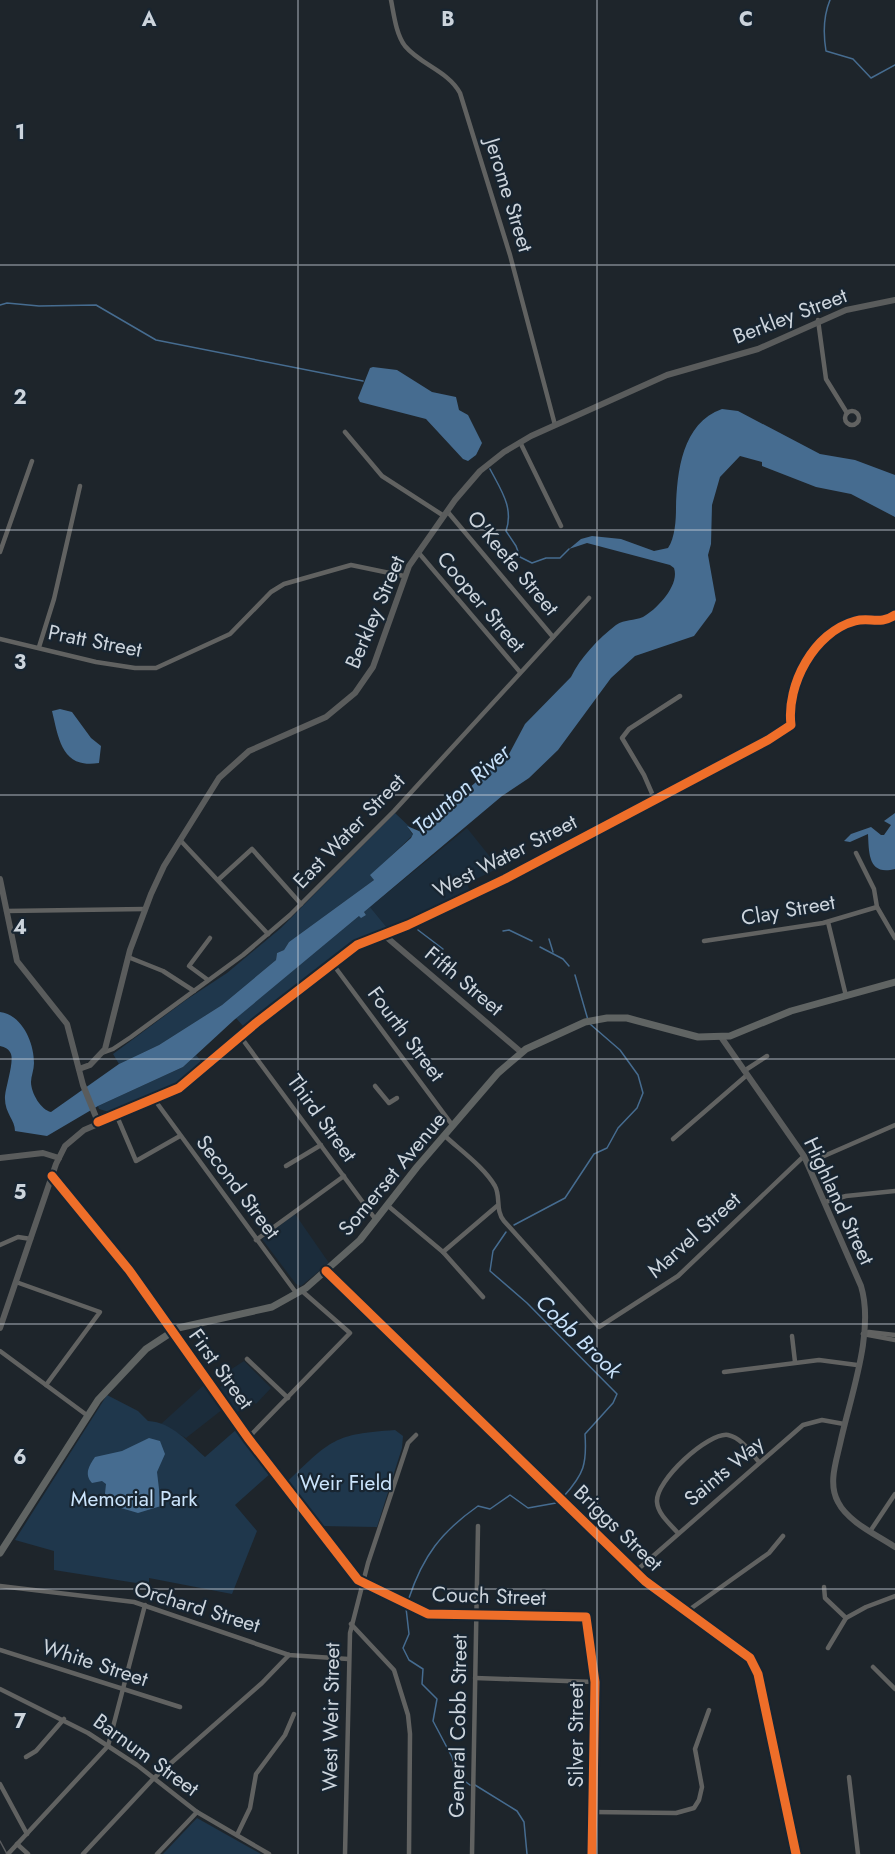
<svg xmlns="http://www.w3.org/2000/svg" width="895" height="1854" font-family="Jost,sans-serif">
  <rect width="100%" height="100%" fill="#1e252b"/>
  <!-- built -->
  <g fill="#1b2c3b">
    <polygon points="467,828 499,868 470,882 468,886 470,892 388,929 370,907"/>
    <polygon points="295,1214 329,1263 301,1286 296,1284 262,1239"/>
    <polygon points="244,1361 271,1388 256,1404 253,1401 235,1414 217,1389 234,1378 230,1370"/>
    <polygon points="204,1385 223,1409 186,1438 161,1424"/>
  </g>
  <!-- green -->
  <g fill="#1f374c">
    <polygon points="395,813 413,830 408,828 413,835 371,875 374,880 289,942 284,950 277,953 276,960 222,1005 159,1045 119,1064 113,1054 186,1000 227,973 281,928"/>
    <polygon points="370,907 388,929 345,947 243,1026 236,1018 359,916 366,915 364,912"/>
    <polygon points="196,1055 201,1061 177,1084 109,1112 99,1109 98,1106 183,1067"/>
    <path d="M107 1395 138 1411 148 1421C172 1422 189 1443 205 1457L237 1429 271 1473 235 1505 257 1531 232 1594 149 1578V1585L54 1570V1551L15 1540Z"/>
    <path d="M395 1430 403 1436 402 1448 377 1527 320 1526 288 1481C331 1440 334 1434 395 1430Z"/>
    <polygon points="197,1818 261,1854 163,1854"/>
  </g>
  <!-- water -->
  <g fill="#466c90">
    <polygon points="373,367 397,370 432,392 456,397 459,410 468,415 482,443 476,455 468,461 463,459 426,419 360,402 358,398 370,368"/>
    <path d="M722 409 738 411 820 454 855 460 895 475V517L851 494 816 487 762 466V462L740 456 720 477 712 505 711 544 708 555 716 600 712 612 694 636 635 656 611 678 558 750 529 778 502 796 364 912 366 915 361 918 359 916 234 1020 183 1067 98 1106 47 1136 15 1131C15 1119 4 1113 5 1096 6 1086 14 1062 11 1054 9 1049 5 1047 0 1046V1012C22 1015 34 1042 34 1063 34 1070 31 1076 31 1082 31 1093 41 1110 51 1112L119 1064 159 1045 222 1005 276 960 277 953 284 950 289 942 374 880 370 875 411 838 413 834 407 826 419 831 424 821 430 824C455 800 478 780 504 758H507L525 724 571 677C580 658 598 639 616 625 625 619 634 621 643 617 657 609 680 585 674 568L670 565 587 543 569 549 581 539 592 536 621 539 654 551 668 548C675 538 676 520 676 508 677 472 682 423 722 409Z"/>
    <path d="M60 709 72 712 91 738 101 746 99 763C62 769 59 740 52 711Z"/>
    <path d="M895 813V869C868 876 869 853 868 834L850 842 844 841 851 834 871 827 881 835H884L891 825 884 821Z"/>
    <path d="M149 1438 160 1441 165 1454 157 1472 161 1506 138 1513 104 1503 106 1484 102 1481 92 1483C84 1474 89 1466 95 1457L122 1451Z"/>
  </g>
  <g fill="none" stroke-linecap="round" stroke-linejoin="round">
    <!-- stream -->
    <g stroke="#466c90" stroke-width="1.5">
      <path d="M830 0C823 17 823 33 826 51L853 59 871 78 895 65"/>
      <polyline points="0,305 7,303 39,306 96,305 156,340 363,381"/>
      <path d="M490 469C501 490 514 508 506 531L516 546 520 557 532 563 546 558H560L569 549"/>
      <polyline points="418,930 443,949"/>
      <polyline points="503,931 509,930 532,941"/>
      <polyline points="549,939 553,952"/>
      <polyline points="540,947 563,959 569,966"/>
      <polyline points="575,975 588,1020"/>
      <polyline points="514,1225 565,1198 594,1154 607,1148 618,1128 637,1108 643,1093 638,1075 620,1050 590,1024"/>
      <path d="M506 1232 493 1251 490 1271 527 1303 617 1394 613 1403 585 1434C587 1464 584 1474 564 1496"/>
      <path d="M409 1598C423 1556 441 1532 478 1506L490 1509 510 1495 528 1508 556 1503"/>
      <polyline points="406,1608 409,1634 403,1648 409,1660 423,1669 422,1684 437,1699 433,1721 452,1757 459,1777 470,1785"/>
      <polyline points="475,1785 517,1811 524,1822 527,1854"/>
    </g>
    <!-- street -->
    <g stroke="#616261" stroke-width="4.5">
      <path d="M391 0C394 15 396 34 405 46 421 65 448 71 460 93L510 255 555 425"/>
      <polyline points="818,320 826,379 847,413"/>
      <circle cx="852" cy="418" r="7"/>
      <polyline points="345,432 382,476 444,516"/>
      <polyline points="520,442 561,526"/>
      <polyline points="447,511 553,637"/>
      <polyline points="0,552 32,461"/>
      <polyline points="418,552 520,672"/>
      <polyline points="0,639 96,662 135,668 156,668 230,634 271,592 284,584 351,565 404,576"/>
      <polyline points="39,647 54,599 80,486"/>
      <polyline points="654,798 644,775 622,738 629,729 680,696"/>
      <polyline points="180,840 268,934"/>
      <polyline points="856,853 874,889 877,907 895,938"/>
      <polyline points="218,880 252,849 301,904"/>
      <polyline points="6,911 145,909"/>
      <polyline points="828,922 846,996"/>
      <path d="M384 935 505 879 768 740 791 725C786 685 814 632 855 621 869 617 881 625 895 615"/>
      <polyline points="704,941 823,923 877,907"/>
      <polyline points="128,957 163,971 194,991"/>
      <polyline points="332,963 453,1126"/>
      <polyline points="208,980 189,966 210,938"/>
      <polyline points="240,1036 376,1220"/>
      <polyline points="102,1053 113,1049 131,1037 243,955 290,915 394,811 589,598"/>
      <polyline points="744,1071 767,1056"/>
      <polyline points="375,1086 389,1103 397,1098"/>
      <polyline points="154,1099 297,1294"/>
      <polyline points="116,1114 136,1161 180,1136"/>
      <path d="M445 1136C460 1150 484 1167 495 1186 501 1197 495 1210 504 1221L599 1327 678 1276 804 1156"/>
      <polyline points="673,1139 747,1075"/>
      <polyline points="808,1163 895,1125"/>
      <polyline points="286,1166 321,1145"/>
      <polyline points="825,1202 846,1196 895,1191"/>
      <polyline points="387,1205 443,1252 483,1297"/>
      <polyline points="256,1240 344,1176"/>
      <polyline points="0,1245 18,1237 31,1239"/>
      <polyline points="443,1252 497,1206"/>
      <polyline points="326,1271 645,1581 750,1658 758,1674 796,1854"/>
      <polyline points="16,1282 100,1312 46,1385"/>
      <polyline points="863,1334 895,1340"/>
      <polyline points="863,1334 869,1332 895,1335"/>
      <polyline points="792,1336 795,1362"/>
      <polyline points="0,1351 88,1416"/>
      <polyline points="247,1359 288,1398"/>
      <polyline points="724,1372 819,1360 857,1365"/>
      <polyline points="248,1438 350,1333 302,1291"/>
      <polyline points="871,1530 895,1494"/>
      <path d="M677 1532C669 1523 658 1514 657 1502 655 1481 708 1432 728 1435 742 1438 751 1453 759 1462"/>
      <polyline points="636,1571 803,1425 822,1420 844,1424"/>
      <polyline points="0,1586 134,1602 289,1655 348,1659"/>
      <polyline points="824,1587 825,1598 846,1618"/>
      <polyline points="686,1612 769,1553 783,1536"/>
      <polyline points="351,1624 394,1670 408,1715 410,1734 409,1854"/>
      <polyline points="828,1648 846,1618 866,1607 895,1596"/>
      <polyline points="0,1650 180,1707"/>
      <polyline points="873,1667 895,1689"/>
      <polyline points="475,1678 595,1682"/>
      <polyline points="0,1689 88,1733 137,1765 197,1812 269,1854"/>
      <polyline points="26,1757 36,1751 64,1719"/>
      <polyline points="849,1777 858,1854"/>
      <polyline points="0,1784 27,1834"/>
      <polyline points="593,1812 676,1813 694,1808 699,1800 702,1787 695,1749 709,1710"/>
      <polyline points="237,1835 250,1808 256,1774 285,1735 294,1714"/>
      <polyline points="17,1844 28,1854"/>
      <polyline points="8,1854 108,1746 145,1605"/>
      <polyline points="83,1854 154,1778 262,1683 289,1655"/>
      <polyline points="157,1854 197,1812"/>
      <polyline points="345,1854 350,1633 368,1563 408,1443 416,1435"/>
      <polyline points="472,1854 478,1526"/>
    </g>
    <!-- secondary -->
    <g stroke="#5a5c5c" stroke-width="6">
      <polyline points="0,879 17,961 67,1024 83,1085 98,1122"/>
      <path d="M721 1037 804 1156 861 1286C875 1332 850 1397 840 1444 836 1462 828 1484 838 1502 848 1522 877 1535 895 1547"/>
      <polyline points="79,1069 90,1065 105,1049 130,950 151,894 164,866 219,778 249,751 326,717 355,693 373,667 409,566 455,500 480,471 504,452 531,436 667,375 758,349 846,310 895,300"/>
      <polyline points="0,1158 43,1153 59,1158"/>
      <polyline points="52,1176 129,1270 248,1438 358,1580 428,1614 586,1617 595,1682 592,1854"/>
      <polyline points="0,1328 56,1164 65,1146 84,1130 177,1090 248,1029 344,954 360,943 384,935 521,1052"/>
    </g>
    <!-- primary -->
    <polyline stroke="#606463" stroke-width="7" points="0,1553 98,1400 146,1349 178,1328 272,1307 306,1288 360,1240 417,1167 498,1073 526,1049 585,1022 607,1018 627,1018 698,1037 730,1036 791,1011 895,982"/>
    <!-- rail -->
    <polyline stroke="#5a5c5e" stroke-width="1.5" points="0,1841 7,1854"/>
    <defs>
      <g id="cycleway">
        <path d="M98 1122 179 1088 256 1023 357 945 408 925 505 879 768 740 791 725C786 685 814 632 855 621 869 617 881 625 895 615"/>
        <polyline points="52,1176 129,1270 248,1438 358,1580 428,1614 586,1617 595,1682 592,1854"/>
        <polyline points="326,1271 645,1581 750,1658 758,1674 796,1854"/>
      </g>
    </defs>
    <!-- cycleway casing -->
    <use href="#cycleway" stroke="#182531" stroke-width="13"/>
    <!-- cycleway -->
    <use href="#cycleway" stroke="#ee6e29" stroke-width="9"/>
  </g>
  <!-- grid -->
  <path fill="none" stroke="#ccd4dc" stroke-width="1.5" stroke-opacity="0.55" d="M298 0V1854M597 0V1854M0 265H895M0 530H895M0 795H895M0 1059H895M0 1324H895M0 1589H895"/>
  <g text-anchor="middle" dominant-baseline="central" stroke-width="4.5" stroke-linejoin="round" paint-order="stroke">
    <!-- street labels -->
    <g font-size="21" fill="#ccd4dc" stroke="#182531">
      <text transform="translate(509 195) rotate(73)">Jerome Street</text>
      <text transform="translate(790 316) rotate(-21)">Berkley Street</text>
      <text transform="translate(513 563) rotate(50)">O'Keefe Street</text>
      <text transform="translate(481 602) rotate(50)">Cooper Street</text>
      <text transform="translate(375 612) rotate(-67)">Berkley Street</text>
      <text transform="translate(95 641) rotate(11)">Pratt Street</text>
      <text transform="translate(349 831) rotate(-46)">East Water Street</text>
      <text transform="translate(505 856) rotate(-27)">West Water Street</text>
      <text transform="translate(788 910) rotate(-10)">Clay Street</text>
      <text transform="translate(464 981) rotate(40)">Fifth Street</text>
      <text transform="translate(406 1034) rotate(53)">Fourth Street</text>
      <text transform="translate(322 1118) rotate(54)">Third Street</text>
      <text transform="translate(392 1174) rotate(-50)">Somerset Avenue</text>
      <text transform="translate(238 1187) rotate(53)">Second Street</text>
      <text transform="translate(839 1201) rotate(65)">Highland Street</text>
      <text transform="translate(694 1235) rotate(-42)">Marvel Street</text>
      <text transform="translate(221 1369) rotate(54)">First Street</text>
      <text transform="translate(724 1471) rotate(-40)">Saints Way</text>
      <text transform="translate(618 1528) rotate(44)">Briggs Street</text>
      <text transform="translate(489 1596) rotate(2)">Couch Street</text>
      <text transform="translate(197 1607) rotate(17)">Orchard Street</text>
      <text transform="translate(95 1663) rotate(18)">White Street</text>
      <text transform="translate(331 1717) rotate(-89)">West Weir Street</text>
      <text transform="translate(458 1726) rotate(-89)">General Cobb Street</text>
      <text transform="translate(576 1735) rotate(-90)">Silver Street</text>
      <text transform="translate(146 1755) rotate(36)">Barnum Street</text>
    </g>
    <!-- park labels -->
    <g font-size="21" fill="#cbe4fc" stroke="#182531">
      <text x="346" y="1483">Weir Field</text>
      <text x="134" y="1499">Memorial Park</text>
    </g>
    <!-- water labels -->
    <g font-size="22" font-style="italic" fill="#c8e1f9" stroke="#182531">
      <text transform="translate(461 789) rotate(-42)">Taunton River</text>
      <text transform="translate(579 1336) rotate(44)">Cobb Brook</text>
    </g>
  </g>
  <g font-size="20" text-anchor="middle" font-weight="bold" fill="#ccd4dc" stroke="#182531" stroke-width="4.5" stroke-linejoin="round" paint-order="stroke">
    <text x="149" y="26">A</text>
    <text x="448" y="26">B</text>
    <text x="746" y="26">C</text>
    <text x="20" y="139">1</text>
    <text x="20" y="404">2</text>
    <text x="20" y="669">3</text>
    <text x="20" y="934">4</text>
    <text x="20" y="1199">5</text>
    <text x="20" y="1464">6</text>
    <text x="20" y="1728">7</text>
  </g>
</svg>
